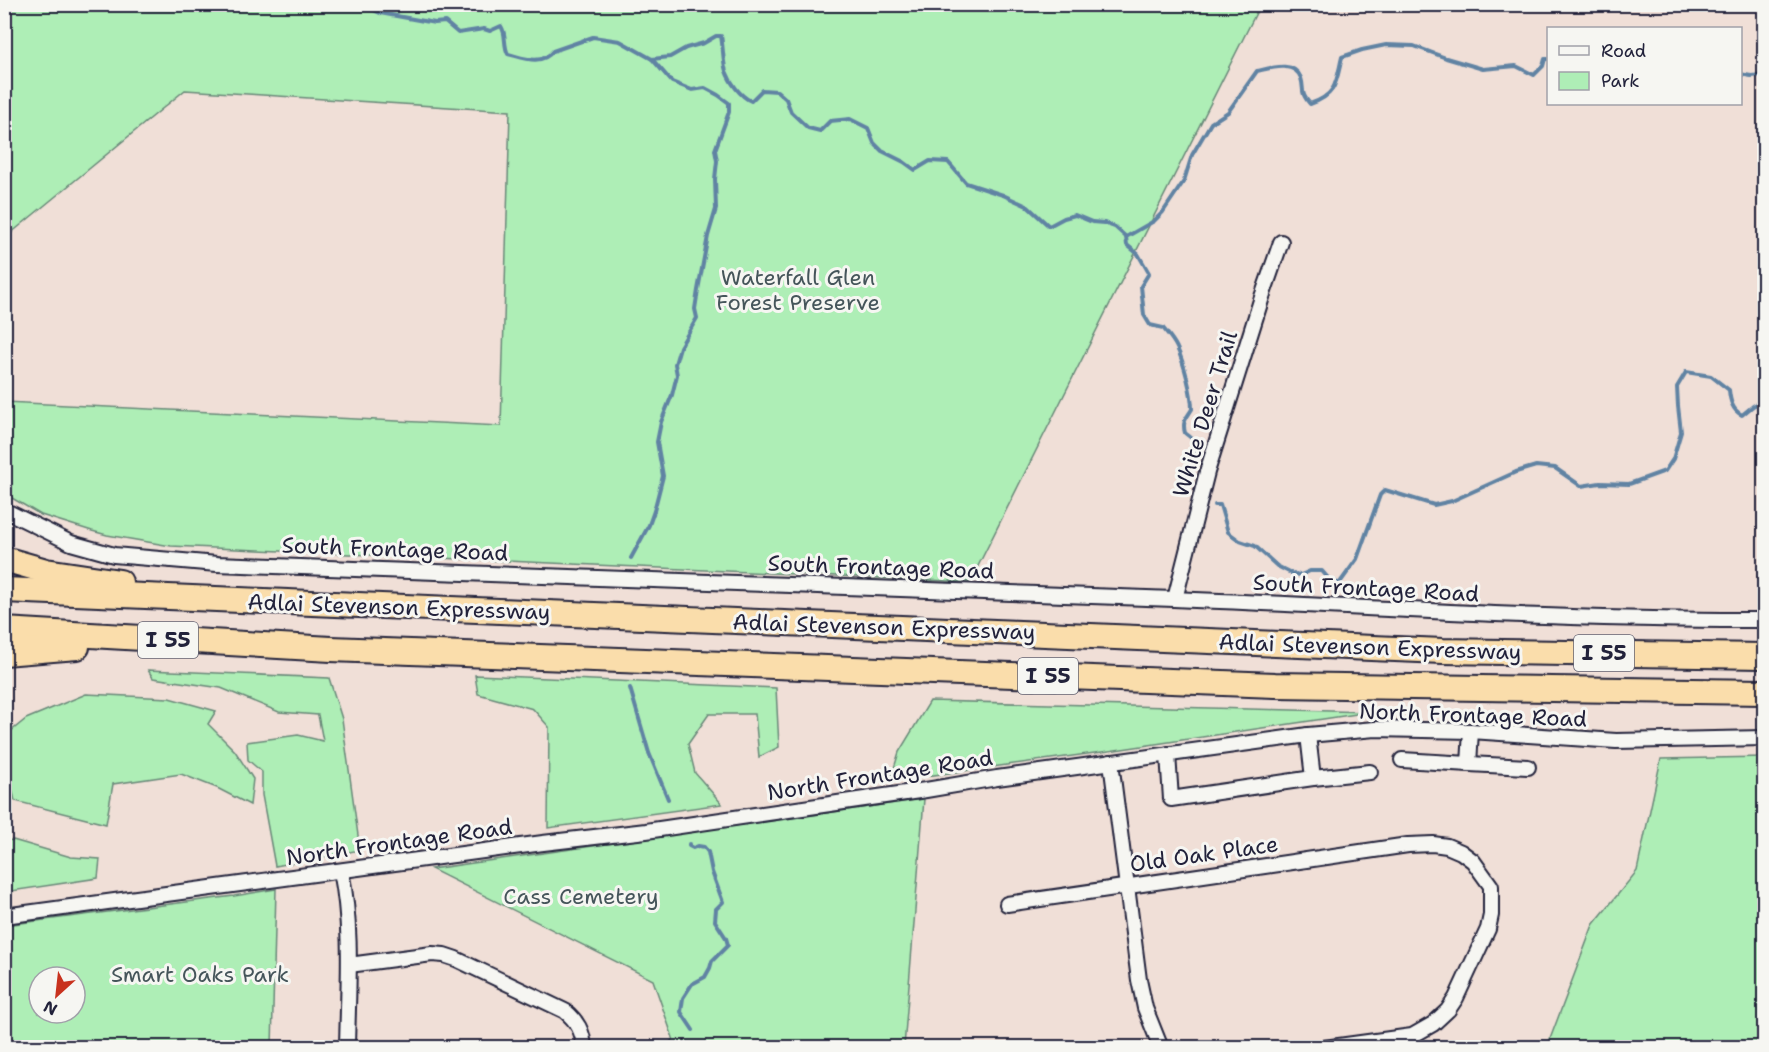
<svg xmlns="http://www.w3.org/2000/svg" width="1769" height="1052" font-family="'Shantell Sans',sans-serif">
  <rect width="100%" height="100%" fill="#f0dfd7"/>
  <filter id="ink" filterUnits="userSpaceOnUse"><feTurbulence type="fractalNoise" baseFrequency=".0167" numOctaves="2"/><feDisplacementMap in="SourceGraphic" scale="12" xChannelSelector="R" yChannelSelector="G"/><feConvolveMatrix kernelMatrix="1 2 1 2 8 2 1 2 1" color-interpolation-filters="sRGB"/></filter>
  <g filter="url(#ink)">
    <!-- green -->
    <g fill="#aeeeb6" stroke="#688878" stroke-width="1.5" fill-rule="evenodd">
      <polygon points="4,5 5,4 1260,5 970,582 171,546 107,535 92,531 41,515 5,494 5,402 501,426 510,111 185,90 5,238"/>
      <polygon points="148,670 329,678 342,719 360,850 275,866 262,795 262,772 248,760 247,742 298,735 323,741 318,715 279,712 221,688 153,678"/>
      <polygon points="475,675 776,688 779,747 759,757 755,714 709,714 688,744 695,773 722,804 548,828 549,727 533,709 478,694"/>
      <polygon points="86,694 169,698 216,711 208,724 235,751 253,779 250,805 217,788 181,774 113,784 106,824 15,801 5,759 5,736 26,719"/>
      <polygon points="930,701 1370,712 1102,752 890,781 899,752"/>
      <polygon points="1764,757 1764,1047 1547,1047 1593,925 1637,871 1661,759"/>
      <polygon points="924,799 904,1047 667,1047 673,1038 653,980 431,869"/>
      <polygon points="13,840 71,857 100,859 98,878 5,892 5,841"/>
      <path d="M276 889 272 1047H5V925L234 896ZM39 977H75V1013H39Z"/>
    </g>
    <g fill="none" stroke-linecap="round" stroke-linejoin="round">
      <!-- stream -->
      <g stroke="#6083a3" stroke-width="4">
        <path d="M360 4 380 13 435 23 445 22 458 33 484 29 490 31 501 26C507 35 503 45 508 54 524 58 541 66 553 51L593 37 620 41 652 59 672 82 692 90 705 88 718 95 729 103V112L715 150 717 161 715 179 716 209 708 236 698 290 695 309 697 318 680 347 675 364 677 375 672 395 661 422 657 442 663 476 654 511 649 525 631 558"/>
        <path d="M652 59 670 57 686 48 704 43 716 36H721C723 45 723 63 726 71 730 82 740 96 751 101L762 90 777 91 786 99 791 112 808 128 820 131 830 121 850 119 868 128 874 143 882 151 904 162 915 170 930 161 948 162 966 183 1003 195 1027 206 1049 226 1064 218 1075 215 1092 222 1104 223 1115 227 1126 237"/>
        <polyline points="1740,74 1751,76 1764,75"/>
        <path d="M1126 237 1154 221 1163 212 1184 181 1192 155 1211 123 1228 112 1257 71C1271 68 1294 60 1301 78 1305 90 1299 91 1310 104 1337 95 1336 82 1342 57L1362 50 1386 45 1414 46 1446 58 1483 69 1516 66 1534 75 1543 66 1545 59H1548"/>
        <path d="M1126 237 1127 245 1138 254 1149 273 1141 286 1144 315 1150 325 1163 328C1168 334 1174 341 1177 348 1184 363 1192 393 1192 409 1186 419 1182 421 1185 433 1193 439 1200 444 1197 455"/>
        <path d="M1215 505H1220L1228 532 1240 541 1255 546 1277 566 1293 574 1301 575 1310 571H1322L1328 578 1339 584 1357 559 1380 495 1385 490 1434 505 1452 501 1516 472 1536 466 1555 468 1581 486 1600 483 1629 484 1665 471 1673 459 1681 432 1678 406 1677 387 1686 372 1711 376 1729 390C1730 400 1732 410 1742 415L1753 406 1764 400"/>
        <polyline points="630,688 649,753 668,799"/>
        <polyline points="689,844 689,846 693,848 698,846 704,847 708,852 712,872 723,902 716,909 715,921 726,938 728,945 712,961 710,968 705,977 692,984 683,998 681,1012 693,1030"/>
      </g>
      <defs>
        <g id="street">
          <path d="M4 510 71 543 114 555 217 564C536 575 855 586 1174 599 1370 607 1567 621 1764 620"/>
          <polyline points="1175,599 1207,472 1262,297 1281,242"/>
          <polyline points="1168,754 1171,799 1313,778 1308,735"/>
          <polyline points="1402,760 1469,764 1471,731"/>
          <polyline points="1111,762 1139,980 1145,1008 1161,1048"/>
          <polyline points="1469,764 1528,767"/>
          <polyline points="1313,778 1370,772"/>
          <path d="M341 871C353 929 348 988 347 1048"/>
          <polyline points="1007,904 1408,845 1433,844 1447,846 1461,852 1473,861 1491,886 1491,915 1488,929 1456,998 1448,1010 1433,1024 1412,1036 1324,1048"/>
          <polyline points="4,916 543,843 646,831 926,790 997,778 1308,735 1375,729 1471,731 1616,741 1764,738"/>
          <path d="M349 965 432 954 444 955 456 959 565 1011C577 1021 583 1031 584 1048"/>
        </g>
        <g id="highway">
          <polyline points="4,559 46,571 120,582"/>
          <polyline points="4,590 1443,651 1764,656"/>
          <polyline points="4,630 331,649 1275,685 1764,692"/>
          <polyline points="4,653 77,647"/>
        </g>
      </defs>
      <!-- street casing -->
      <use href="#street" stroke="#22223b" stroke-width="18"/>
      <!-- highway casing -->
      <use href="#highway" stroke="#22223b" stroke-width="28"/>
      <!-- street -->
      <use href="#street" stroke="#f6f6f2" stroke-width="14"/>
      <!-- highway -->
      <use href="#highway" stroke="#faddab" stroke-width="24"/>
    </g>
  </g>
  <g text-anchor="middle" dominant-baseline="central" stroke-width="6" stroke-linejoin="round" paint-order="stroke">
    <!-- shield labels -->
    <g fill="#f6f6f2" stroke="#626272" stroke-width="1.5">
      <rect x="138" y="622" width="60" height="36" rx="4.5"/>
      <rect x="1574" y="635" width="60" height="36" rx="4.5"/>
      <rect x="1018" y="658" width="60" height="36" rx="4.5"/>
    </g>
    <g font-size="21" font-weight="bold" fill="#22223b">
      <text x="168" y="640">I 55</text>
      <text x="1604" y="653">I 55</text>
      <text x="1048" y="676">I 55</text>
    </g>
    <!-- park labels -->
    <g font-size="22" fill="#45555a" stroke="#f6f6f2">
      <text x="798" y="277">Waterfall Glen<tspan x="798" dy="25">Forest Preserve</tspan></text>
      <text x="581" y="896">Cass Cemetery</text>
      <text x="200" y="974">Smart Oaks Park</text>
    </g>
    <!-- street labels -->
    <g font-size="22" fill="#22223b" stroke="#f6f6f2">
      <text transform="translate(1205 414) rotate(-73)">White Deer Trail</text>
      <text transform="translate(395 549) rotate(2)">South Frontage Road</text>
      <text transform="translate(881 567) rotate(2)">South Frontage Road</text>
      <text transform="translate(1366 588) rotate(3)">South Frontage Road</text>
      <text transform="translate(399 607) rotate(2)">Adlai Stevenson Expressway</text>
      <text transform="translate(884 627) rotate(2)">Adlai Stevenson Expressway</text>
      <text transform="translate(1370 647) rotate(2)">Adlai Stevenson Expressway</text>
      <text transform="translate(1473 715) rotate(2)">North Frontage Road</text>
      <text transform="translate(880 775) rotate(-9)">North Frontage Road</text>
      <text transform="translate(399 842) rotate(-8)">North Frontage Road</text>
      <text transform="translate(1204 854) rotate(-8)">Old Oak Place</text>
    </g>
  </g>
  <!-- margin -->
  <rect width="1769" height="1052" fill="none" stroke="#f6f6f2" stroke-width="24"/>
  <rect x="12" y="12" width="1745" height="1028" fill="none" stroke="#22223b" stroke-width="2" filter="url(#ink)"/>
  <!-- legend -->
  <rect x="1547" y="27" width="195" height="78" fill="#f6f6f2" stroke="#a1a1a9" stroke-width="1.5"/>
  <rect x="1559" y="46" width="30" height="9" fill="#f6f6f2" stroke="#a1a1a9" stroke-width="1.5"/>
  <text x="1601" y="57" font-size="18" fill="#22223b">Road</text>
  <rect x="1559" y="72" width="30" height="18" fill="#aeeeb6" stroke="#a1a1a9" stroke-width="1.5"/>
  <text x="1601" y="87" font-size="18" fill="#22223b">Park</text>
  <!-- north arrow -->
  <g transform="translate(57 995) rotate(207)"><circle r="28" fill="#f6f6f2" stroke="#a1a1a9" stroke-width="1.5"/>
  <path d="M0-4.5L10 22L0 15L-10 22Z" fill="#c8321e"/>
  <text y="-9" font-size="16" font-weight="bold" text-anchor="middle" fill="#22223b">N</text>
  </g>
</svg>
